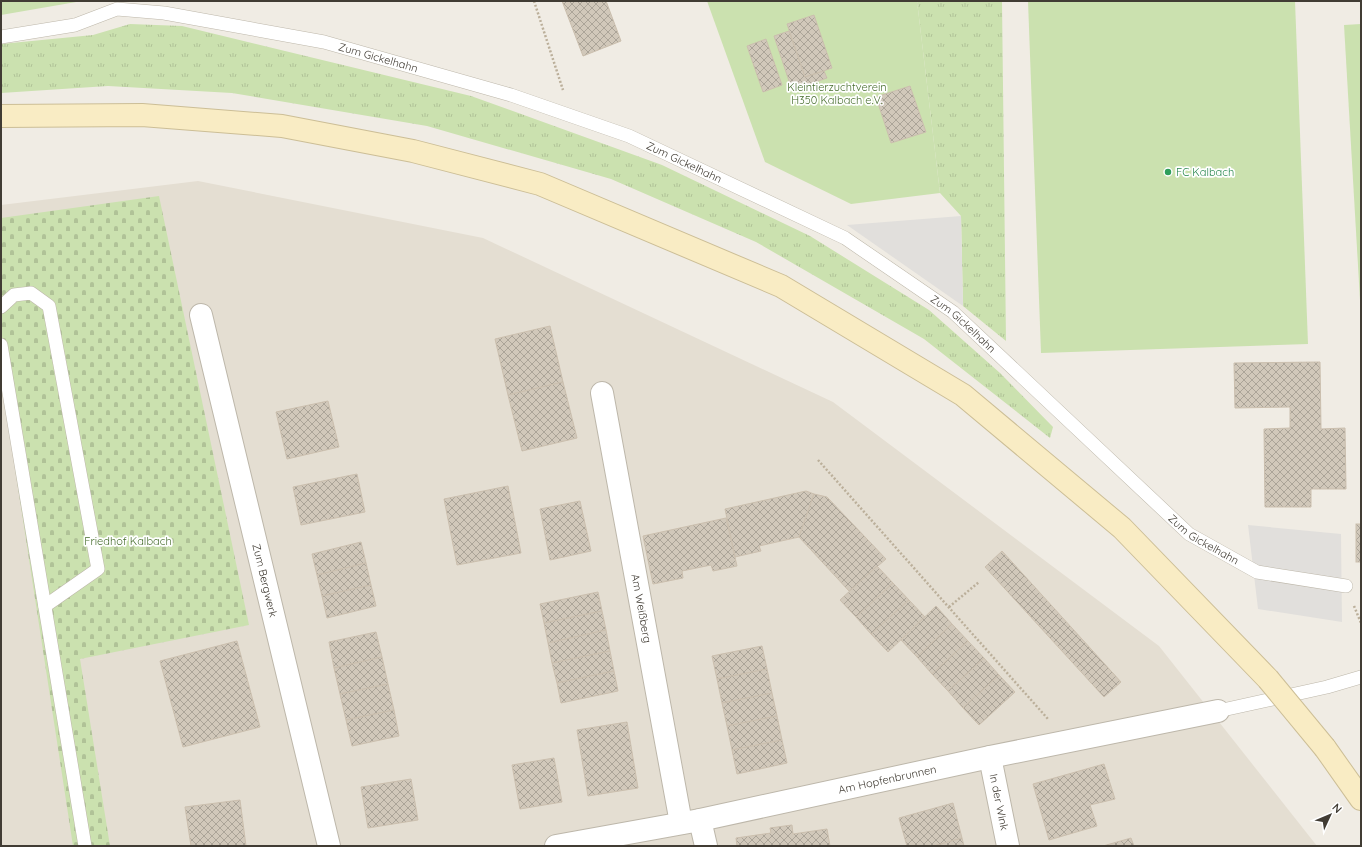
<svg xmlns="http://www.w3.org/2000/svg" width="1362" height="847" font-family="Quicksand,sans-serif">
  <defs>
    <pattern id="grass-tufts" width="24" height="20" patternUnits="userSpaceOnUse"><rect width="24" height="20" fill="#cbe1af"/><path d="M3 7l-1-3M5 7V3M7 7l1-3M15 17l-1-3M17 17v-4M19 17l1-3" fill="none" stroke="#b0c297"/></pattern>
    <pattern id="cemetery-stones" width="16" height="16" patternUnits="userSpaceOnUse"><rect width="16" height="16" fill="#cbe1af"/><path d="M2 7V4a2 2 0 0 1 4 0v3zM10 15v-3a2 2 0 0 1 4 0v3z" fill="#b0c297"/></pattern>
    <pattern id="building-cross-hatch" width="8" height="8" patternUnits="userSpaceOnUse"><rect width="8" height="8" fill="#d1c8ba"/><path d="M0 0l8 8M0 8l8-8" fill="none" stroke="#aba498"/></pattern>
  </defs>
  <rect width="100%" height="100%" fill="#f0ece4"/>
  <!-- residential -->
  <polygon fill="#e4ded2" points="198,181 483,238 833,402 1159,646 1317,846 1,846 1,205"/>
  <!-- grass -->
  <g fill="url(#grass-tufts)">
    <polygon points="917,1 1002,1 1006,341 963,306 961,216 940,193"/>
    <polygon points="130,24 182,26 471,96 662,165 810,236 929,310 1000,373 1053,427 1050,438 924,339 756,242 611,179 427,126 232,93 108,86 1,93 1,44 93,35"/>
  </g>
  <!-- cemetery -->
  <polygon fill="url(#cemetery-stones)" points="159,196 249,625 80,659 110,846 73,846 1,377 1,218"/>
  <!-- garden -->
  <g fill="#cbe1af">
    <polygon points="1,1 82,1 1,15"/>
    <polygon points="707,1 917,1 940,193 851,204 765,162"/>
    <polygon points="1028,1 1295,1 1308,344 1041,353"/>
    <polygon points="1361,24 1361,317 1344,25"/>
  </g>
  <!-- parking -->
  <g fill="#e1dfdc">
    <polygon points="961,216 963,306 847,225"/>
    <polygon points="1248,525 1341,534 1342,622 1258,609"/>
  </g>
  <!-- building -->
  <g fill="url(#building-cross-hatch)" stroke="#cbbfae">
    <polygon points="562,1 606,1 621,41 583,56"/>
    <polygon points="814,15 832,68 805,77 787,24"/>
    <polygon points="789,31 805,77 824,71 827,78 792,90 774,36"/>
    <polygon points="766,39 782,85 763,92 747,46"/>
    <polygon points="910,86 926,132 891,143 876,97"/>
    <polygon points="550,326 563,382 508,395 495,339"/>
    <polygon points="1320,362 1321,429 1345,428 1346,489 1311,489 1311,507 1265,507 1264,429 1290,428 1290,407 1235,408 1234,363"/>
    <polygon points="563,382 577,438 522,451 508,395"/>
    <polygon points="328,401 339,447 287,459 276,412"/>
    <polygon points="357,474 365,512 301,525 293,487"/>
    <polygon points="508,486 521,553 457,565 444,499"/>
    <polygon points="806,491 814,494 799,537 759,546 761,551 735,557 725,509"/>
    <polygon points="814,494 827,497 886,559 849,591 799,537"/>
    <polygon points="580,501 591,551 550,560 540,509"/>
    <polygon points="726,518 737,566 713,571 711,565 682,571 683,578 653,584 643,536"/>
    <rect x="1356" y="524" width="5" height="38"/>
    <polygon points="361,542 366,563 317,575 312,554"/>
    <polygon points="1002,551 1121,682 1104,697 985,567"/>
    <polygon points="366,563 371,585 322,596 317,575"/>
    <polygon points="877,566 893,583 856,617 840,600"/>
    <polygon points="893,583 909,600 871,634 856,617"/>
    <polygon points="371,585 376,606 327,618 322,596"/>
    <polygon points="598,592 602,611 544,623 540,604"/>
    <polygon points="909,600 925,617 888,652 871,634"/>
    <polygon points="936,606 952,624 917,657 901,640"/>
    <polygon points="602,611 606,630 548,643 544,623"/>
    <polygon points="952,624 968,641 932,674 917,657"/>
    <polygon points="606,630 610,651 552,663 548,643"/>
    <polygon points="376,632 382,657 334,668 329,642"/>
    <polygon points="237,641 260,727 183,747 160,661"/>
    <polygon points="968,641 984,658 948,691 932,674"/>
    <polygon points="762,646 767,669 717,679 712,656"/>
    <polygon points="610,651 614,671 557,683 552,663"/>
    <polygon points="382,657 388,684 340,694 334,668"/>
    <polygon points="984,658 999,675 963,708 948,691"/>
    <polygon points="767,669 772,693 722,703 717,679"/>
    <polygon points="614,671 618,691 561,703 557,683"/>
    <polygon points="999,675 1015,692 979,725 963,708"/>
    <polygon points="388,684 394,710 346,720 340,694"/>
    <polygon points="772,693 777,716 727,726 722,703"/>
    <polygon points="394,710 399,736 352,746 346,720"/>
    <polygon points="777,716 782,740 732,750 727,726"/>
    <polygon points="627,722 638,788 588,796 577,730"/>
    <polygon points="782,740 787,763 737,774 732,750"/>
    <polygon points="554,758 562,802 520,809 512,765"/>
    <polygon points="1104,764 1115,799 1090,805 1097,826 1049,840 1033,784"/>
    <polygon points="411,779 418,820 368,828 361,787"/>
    <polygon points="240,800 246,846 191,846 185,807"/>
    <polygon points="953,803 962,838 934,846 907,846 899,818"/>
    <polygon points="792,825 793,834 827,829 830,846 737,846 736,838 771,833 770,828"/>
    <polygon points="962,838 964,846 934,846"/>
    <polygon points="1131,838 1134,846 1103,846"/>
  </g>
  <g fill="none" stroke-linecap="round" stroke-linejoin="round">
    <defs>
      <g id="service">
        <path id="s1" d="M1 37 75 25 117 9 164 13 324 42 511 95 629 136 845 238 953 312 1189 534 1257 572 1346 586"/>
        <polyline points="1,307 14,295 31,293 49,306 98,569 45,606"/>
        <polyline points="1,345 85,846"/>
        <polyline points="1218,711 1327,687 1361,677"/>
      </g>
      <g id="minor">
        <path id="s2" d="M201 315 329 846"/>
        <path id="s3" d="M602 393 681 823"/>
        <path id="s4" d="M990 757 1008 846"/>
        <polyline points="700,820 706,846"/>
        <path id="s5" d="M556 846 700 820 990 757 1218 711"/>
      </g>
      <g id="secondary">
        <polyline points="1,116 142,115 282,126 413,151 540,184 781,286 963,395 1122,528 1268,679"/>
        <polyline points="1325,748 1361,799"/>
      </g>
    </defs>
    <!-- service casing -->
    <use href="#service" stroke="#bdb7aa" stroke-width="14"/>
    <!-- minor casing -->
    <use href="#minor" stroke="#bdb7aa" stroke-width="24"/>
    <!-- secondary casing -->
    <use href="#secondary" stroke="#ccbe96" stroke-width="24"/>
    <!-- path -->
    <g stroke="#bbaf9a" stroke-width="2.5" stroke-dasharray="2 2" stroke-linecap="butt">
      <polyline points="534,1 563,90"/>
      <polyline points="818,460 1048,719"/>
      <polyline points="1354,606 1361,623"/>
      <polyline points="949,607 979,582"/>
    </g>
    <!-- service -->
    <use href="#service" stroke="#fff" stroke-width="13"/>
    <!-- minor -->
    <use href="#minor" stroke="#fff" stroke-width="22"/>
    <!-- secondary -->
    <use href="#secondary" stroke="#f9ecc4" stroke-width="22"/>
    <defs>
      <polyline id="secondary-bridge" points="1268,679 1325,748"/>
    </defs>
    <!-- secondary-bridge casing -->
    <use href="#secondary-bridge" stroke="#ccbe96" stroke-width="24" stroke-linecap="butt"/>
    <!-- secondary-bridge -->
    <use href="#secondary-bridge" stroke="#f9ecc4" stroke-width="22"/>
  </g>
  <!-- markers -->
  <circle fill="#2e9e5b" stroke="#fff" stroke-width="1.5" cx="1168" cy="172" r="4"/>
  <g text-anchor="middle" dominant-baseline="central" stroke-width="3.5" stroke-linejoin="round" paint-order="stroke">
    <!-- street labels -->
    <g font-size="11" fill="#413c34" stroke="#fff">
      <text stroke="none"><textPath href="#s1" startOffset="386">Zum Gickelhahn</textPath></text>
      <text stroke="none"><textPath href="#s1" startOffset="710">Zum Gickelhahn</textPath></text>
      <text stroke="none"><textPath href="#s1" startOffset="1034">Zum Gickelhahn</textPath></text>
      <text stroke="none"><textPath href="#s1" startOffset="1358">Zum Gickelhahn</textPath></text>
      <text stroke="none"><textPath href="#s2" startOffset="273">Zum Bergwerk</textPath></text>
      <text stroke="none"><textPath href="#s3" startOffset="219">Am Weißberg</textPath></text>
      <text stroke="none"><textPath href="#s5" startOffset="338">Am Hopfenbrunnen</textPath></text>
      <text stroke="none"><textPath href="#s4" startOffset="46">In der Wink</textPath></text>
    </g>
    <!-- park labels -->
    <g font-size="11" fill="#466d2d" stroke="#fff">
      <text x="837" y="87">Kleintierzuchtverein<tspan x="837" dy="13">H350 Kalbach e.V.</tspan></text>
      <text x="128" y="541">Friedhof Kalbach</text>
    </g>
    <!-- leisure labels -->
    <g font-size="11" fill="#27864d" stroke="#fff" text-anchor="start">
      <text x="1176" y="172">FC Kalbach</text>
    </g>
  </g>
  <!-- border -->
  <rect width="1362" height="847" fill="none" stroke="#413c34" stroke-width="4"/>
  <!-- north arrow -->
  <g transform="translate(1330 815) rotate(46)" stroke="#ffffff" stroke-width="3" paint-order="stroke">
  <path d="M0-3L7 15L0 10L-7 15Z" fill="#413c34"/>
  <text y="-6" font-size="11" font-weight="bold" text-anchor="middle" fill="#413c34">N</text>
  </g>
</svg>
